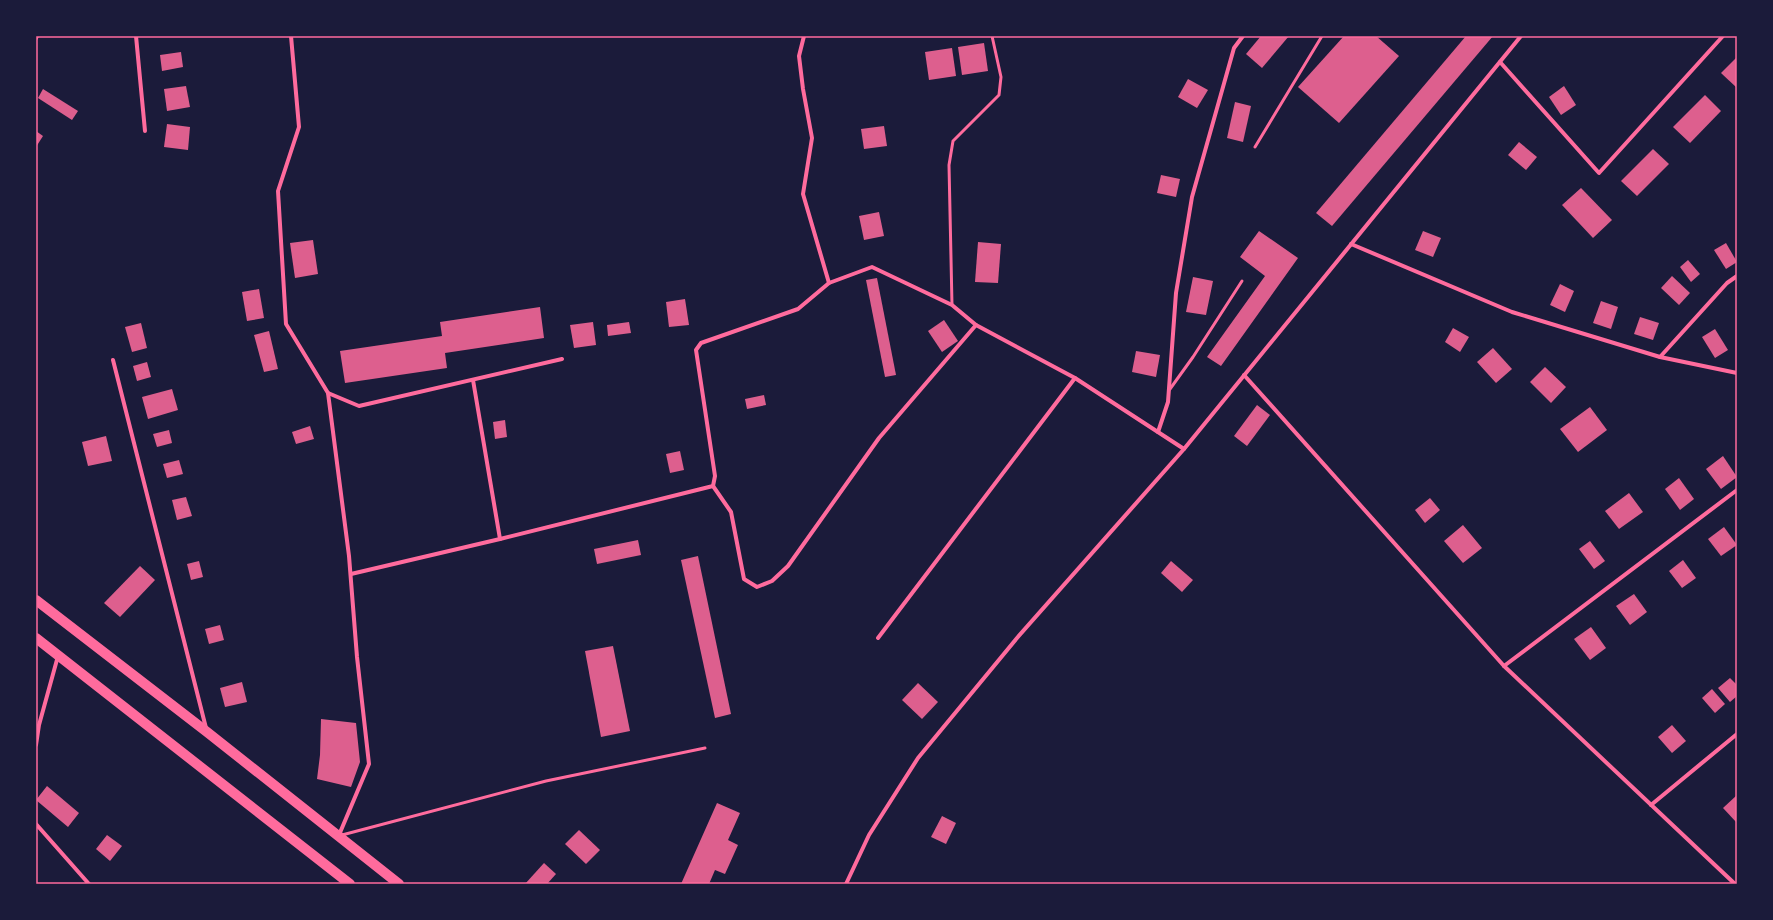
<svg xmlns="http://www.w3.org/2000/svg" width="1773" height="920" font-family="'DM Sans',sans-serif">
  <rect width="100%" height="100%" fill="#1b1b3a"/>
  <!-- building -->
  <g fill="#dd5f8e">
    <polygon points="1261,36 1289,36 1262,68 1246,54"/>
    <polygon points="1344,36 1376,36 1399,56 1339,123 1298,87"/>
    <polygon points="1466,36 1493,36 1332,226 1316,213"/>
    <polygon points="984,43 988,71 962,75 958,47"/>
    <polygon points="952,48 956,76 929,80 925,52"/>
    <polygon points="181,52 183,67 162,71 160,55"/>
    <polygon points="1737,57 1737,88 1721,73"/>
    <polygon points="1188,79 1208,90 1197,108 1178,97"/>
    <polygon points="186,86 190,107 167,111 164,89"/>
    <polygon points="1564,86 1576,105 1561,115 1549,97"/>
    <polygon points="43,89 78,111 72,120 38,98"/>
    <polygon points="1705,95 1721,111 1690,143 1673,127"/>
    <polygon points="1235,102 1251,106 1243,142 1227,138"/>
    <polygon points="167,124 190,127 188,150 164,147"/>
    <polygon points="884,126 887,146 864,149 861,129"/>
    <polygon points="36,131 43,136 36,147"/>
    <polygon points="1519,142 1537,157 1526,170 1508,155"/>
    <polygon points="1653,149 1669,164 1637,196 1621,181"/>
    <polygon points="1161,175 1180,179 1176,197 1157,193"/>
    <polygon points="1581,188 1612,220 1593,238 1562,205"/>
    <polygon points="879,212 884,236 864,240 859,216"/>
    <polygon points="1259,231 1298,258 1221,366 1207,357 1265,276 1240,257"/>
    <polygon points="1423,231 1441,238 1433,257 1415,250"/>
    <polygon points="313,240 318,274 295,278 290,243"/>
    <polygon points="978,242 1001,244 998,283 975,282"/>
    <polygon points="1726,243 1737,262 1726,269 1714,250"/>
    <polygon points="1688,260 1700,274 1691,282 1680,267"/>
    <polygon points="1672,276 1690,293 1679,305 1661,288"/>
    <polygon points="1193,277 1213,281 1206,315 1186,312"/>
    <polygon points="877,278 896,375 885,377 866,280"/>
    <polygon points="1560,284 1574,291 1565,312 1550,305"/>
    <polygon points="259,289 264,318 247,321 242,292"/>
    <polygon points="685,299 689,325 669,327 666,302"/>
    <polygon points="1601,301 1618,307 1611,329 1593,323"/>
    <polygon points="540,307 544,338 445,353 447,368 345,383 340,351 442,336 440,322"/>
    <polygon points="1640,317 1659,323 1653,340 1634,334"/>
    <polygon points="944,320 958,341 942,352 928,331"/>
    <polygon points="593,322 596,345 574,348 570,325"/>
    <polygon points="629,322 631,333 608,336 607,325"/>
    <polygon points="141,323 147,348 132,352 125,327"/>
    <polygon points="1453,328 1469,337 1460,352 1445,342"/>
    <polygon points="1715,329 1728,350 1715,358 1702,337"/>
    <polygon points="269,331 278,369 264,372 254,335"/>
    <polygon points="1493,348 1512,369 1496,383 1477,362"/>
    <polygon points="1136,351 1160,355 1156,377 1132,372"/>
    <polygon points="147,362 151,377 137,381 133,366"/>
    <polygon points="1545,367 1566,387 1551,403 1530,382"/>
    <polygon points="172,389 178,410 148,419 142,397"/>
    <polygon points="764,395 766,405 747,409 745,399"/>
    <polygon points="1257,405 1270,415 1247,446 1234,436"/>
    <polygon points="1590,407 1607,430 1578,452 1560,429"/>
    <polygon points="505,420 507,437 495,439 493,422"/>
    <polygon points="310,426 314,439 296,444 292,432"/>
    <polygon points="169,430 172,443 157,447 153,434"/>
    <polygon points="106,436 112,461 88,466 82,442"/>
    <polygon points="680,451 684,470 670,473 666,454"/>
    <polygon points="1723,456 1737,477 1721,489 1706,469"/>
    <polygon points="179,460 183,474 167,478 163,464"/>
    <polygon points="1679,478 1694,499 1680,510 1665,489"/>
    <polygon points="1629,493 1643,512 1619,529 1605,511"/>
    <polygon points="186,497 192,516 177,520 172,500"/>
    <polygon points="1430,498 1440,510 1425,523 1415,510"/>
    <polygon points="1463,525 1482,548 1463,563 1444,541"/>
    <polygon points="1724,527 1737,545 1721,556 1708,539"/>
    <polygon points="638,540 641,555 597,564 594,549"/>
    <polygon points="1590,541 1605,561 1594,569 1579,549"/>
    <polygon points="698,556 731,714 715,718 681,560"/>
    <polygon points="1683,560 1696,578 1682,588 1669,571"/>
    <polygon points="199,561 203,577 191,580 187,564"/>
    <polygon points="1171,561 1193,580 1182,592 1161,573"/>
    <polygon points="140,566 155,580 120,617 104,603"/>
    <polygon points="1634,594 1647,612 1630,625 1616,606"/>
    <polygon points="220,625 224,640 209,644 205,629"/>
    <polygon points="1591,627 1606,648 1590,660 1574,639"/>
    <polygon points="613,646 630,731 601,737 585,651"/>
    <polygon points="1730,678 1737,685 1737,696 1730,702 1718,688"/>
    <polygon points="242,682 247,702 225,707 220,688"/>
    <polygon points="918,683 938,702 922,719 902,700"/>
    <polygon points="1712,689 1725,704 1715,713 1702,698"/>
    <polygon points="321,719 356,723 360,762 351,787 317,779 320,755"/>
    <polygon points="1672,725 1686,741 1672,753 1658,737"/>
    <polygon points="47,786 79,813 68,827 36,800"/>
    <polygon points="1737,795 1737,823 1723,808"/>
    <polygon points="717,803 740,813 728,840 738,845 725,874 715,870 709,884 681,884"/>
    <polygon points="942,816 956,823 946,844 931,837"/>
    <polygon points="579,830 600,850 586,864 565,844"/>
    <polygon points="107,835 122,846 110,861 96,849"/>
    <polygon points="544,863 556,874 547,884 525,884"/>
  </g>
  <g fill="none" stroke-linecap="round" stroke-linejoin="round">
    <!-- service -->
    <g stroke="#ff6b9d" stroke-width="3">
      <polyline points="1255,147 1322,36"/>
      <polyline points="952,305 949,165 953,141 999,95 1001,77 992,36"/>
      <polyline points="1170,389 1193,357 1242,281"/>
      <polyline points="342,835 546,781 705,748"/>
    </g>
    <!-- minor -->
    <g stroke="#ff6b9d" stroke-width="4">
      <polyline points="136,36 145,131"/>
      <polyline points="291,36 299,127 278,191 286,324 328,393 349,556 357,657 369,764 339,835"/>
      <polyline points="804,36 799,56 803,89 812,138 803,194 829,283 872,267 952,305 976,325 1075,378 1184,449"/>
      <polyline points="36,38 37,36"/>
      <polyline points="1500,62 1599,173 1723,36"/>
      <polyline points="1351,244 1512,312 1660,357 1737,373"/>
      <polyline points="1660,357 1727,283 1737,276"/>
      <polyline points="113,360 206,728"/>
      <polyline points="1244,375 1504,666 1735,884"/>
      <polyline points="328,393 359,406 562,359"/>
      <polyline points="1158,432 1168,402 1176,293 1192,197 1234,48 1243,36"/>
      <polyline points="713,486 731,512 744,579 757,587 772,581 788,566 879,438 976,325"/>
      <polyline points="500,539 713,486 715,476 696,350 701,343 798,309 829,283"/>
      <polyline points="351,574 500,539 473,380"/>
      <polyline points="878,638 1075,378"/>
      <polyline points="1504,666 1737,490"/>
      <polyline points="36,745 39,725 58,656"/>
      <polyline points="1651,805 1737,734"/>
      <polyline points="36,824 89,884"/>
      <polyline points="846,884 869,835 918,758 1017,638 1184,449 1521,36"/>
    </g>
    <!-- primary -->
    <g stroke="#ff6b9d" stroke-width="10">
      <polyline points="36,600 207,732 399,884"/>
      <polyline points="36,638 350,884"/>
    </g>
  </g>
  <!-- border -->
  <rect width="1773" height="920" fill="none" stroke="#1b1b3a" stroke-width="74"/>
  <rect x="37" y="37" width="1699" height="846" fill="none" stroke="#ff6b9d" stroke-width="1.5"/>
</svg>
